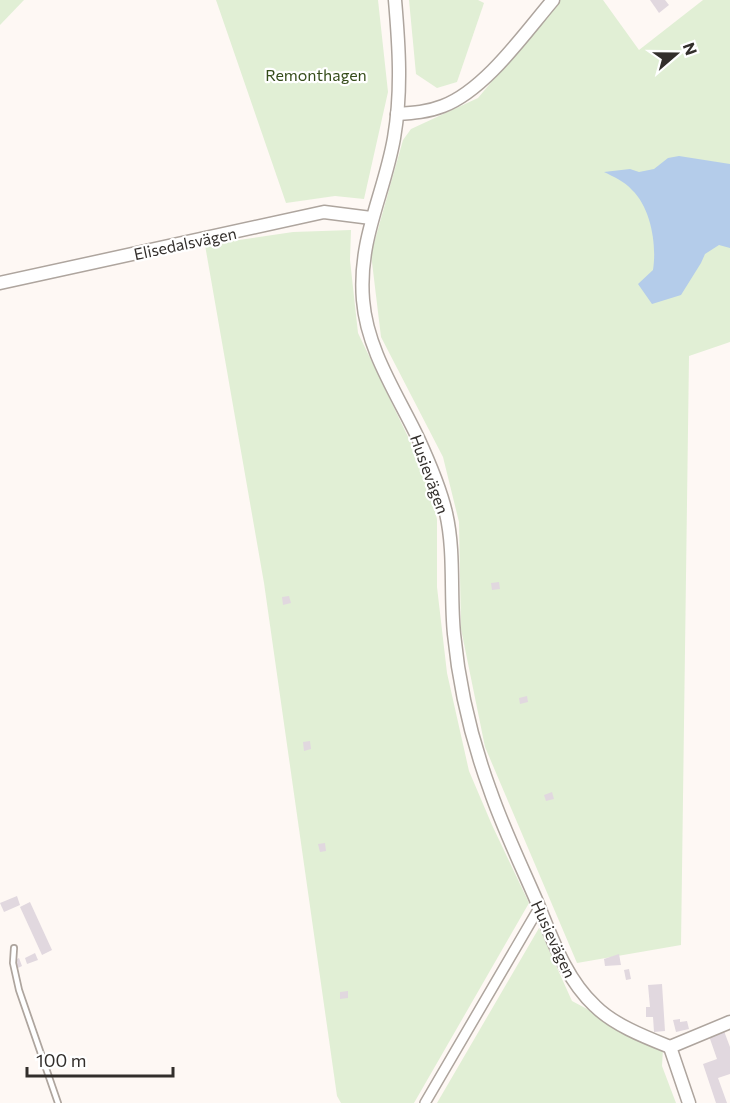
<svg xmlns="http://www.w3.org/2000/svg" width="730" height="1103" font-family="Commissioner,sans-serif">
  <rect width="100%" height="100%" fill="#fef8f4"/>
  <!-- green -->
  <g fill="#e1efd5">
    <polygon points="0,0 24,0 0,25"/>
    <polygon points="216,0 378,0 388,92 364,199 335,196 286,203"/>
    <polygon points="409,0 478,0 484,3 457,82 437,88 416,74"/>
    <polygon points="560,0 603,0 639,50 703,0 730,0 730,342 689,356 681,945 577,963 485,747 461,629 459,522 443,457 381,337 371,254 403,140 411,129 478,98"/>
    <polygon points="351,230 350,260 358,333 423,468 437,519 437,587 447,673 469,771 492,825 529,903 414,1103 341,1103 337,1096 264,583 205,245 293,232"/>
    <polygon points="539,928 572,1001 663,1049 662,1066 676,1103 437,1103"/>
  </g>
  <!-- water -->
  <path fill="#b4ccea" d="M679 156 730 164V248L719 245 705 254 701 263 681 295 652 304 638 284 653 270C657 245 651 208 632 190 624 181 614 177 604 172L630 169 639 172 654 169 668 158Z"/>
  <!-- building -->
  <g fill="#e1d8df">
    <polygon points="650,0 665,0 669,5 659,13"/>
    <polygon points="499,582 500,589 492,590 491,583"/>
    <polygon points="289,596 291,603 283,605 282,597"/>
    <polygon points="527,696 528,702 520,704 519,698"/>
    <polygon points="310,741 311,749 304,751 303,742"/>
    <polygon points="552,792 554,799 546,801 544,795"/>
    <polygon points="325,843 326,851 320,852 318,844"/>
    <polygon points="17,896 20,905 4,912 0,903"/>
    <polygon points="30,902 52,950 42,955 20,907"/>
    <polygon points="35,953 38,960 27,964 25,958"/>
    <polygon points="619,954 621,965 605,966 604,959"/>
    <polygon points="19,958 22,966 18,968 15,960"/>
    <polygon points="629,969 631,979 626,980 624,970"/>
    <polygon points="662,984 665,1031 654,1032 653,1017 646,1017 646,1007 650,1007 648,985"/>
    <polygon points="348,991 348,998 340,999 340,992"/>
    <polygon points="680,1019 680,1022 687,1021 689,1029 676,1032 673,1020"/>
    <polygon points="724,1031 730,1047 730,1074 718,1078 727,1103 716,1103 703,1064 717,1059 709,1036"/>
  </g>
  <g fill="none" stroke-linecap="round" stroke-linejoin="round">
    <defs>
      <polyline id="service" points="14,948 13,963 19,990 58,1103"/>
      <polyline id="minor" points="425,1103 539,908"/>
      <g id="tertiary">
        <path d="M395 0C399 46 402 92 394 138 384 195 358 239 363 300 367 350 397 394 418 438 429 462 440 487 446 513 455 552 450 594 454 634 459 686 472 741 490 790 503 828 521 865 537 902 552 938 565 978 595 1006 614 1025 645 1037 670 1047"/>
        <path d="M397 114C413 113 428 112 443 106 485 90 524 34 553 0"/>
        <polyline points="0,283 324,212 371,218"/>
        <polyline points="670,1047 730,1022"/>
        <polyline points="670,1047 689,1103"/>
      </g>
    </defs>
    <!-- service casing -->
    <use href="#service" stroke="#aea59e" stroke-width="8"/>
    <!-- minor casing -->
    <use href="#minor" stroke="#aea59e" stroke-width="12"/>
    <!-- tertiary casing -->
    <use href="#tertiary" stroke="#aea59e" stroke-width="15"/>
    <!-- service -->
    <use href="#service" stroke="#fff" stroke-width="4.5"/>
    <!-- minor -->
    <use href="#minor" stroke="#fff" stroke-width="9"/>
    <!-- tertiary -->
    <use href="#tertiary" stroke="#fff" stroke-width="12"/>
  </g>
  <g text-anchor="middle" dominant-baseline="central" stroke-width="4.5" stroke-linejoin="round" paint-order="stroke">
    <!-- park labels -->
    <g font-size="16" fill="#354c1a" stroke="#fff">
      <text x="316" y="74">Remonthagen</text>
    </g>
    <!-- street labels -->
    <g font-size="16" fill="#322e2b" stroke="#fff">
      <text transform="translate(185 243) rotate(-12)">Elisedalsvägen</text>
      <text transform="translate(430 474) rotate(70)">Husievägen</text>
      <text transform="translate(554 939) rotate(65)">Husievägen</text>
    </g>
  </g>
  <!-- north arrow -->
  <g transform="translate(676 54) rotate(70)" stroke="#ffffff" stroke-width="4.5" paint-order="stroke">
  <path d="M0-4.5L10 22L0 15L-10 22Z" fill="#322e2b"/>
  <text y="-9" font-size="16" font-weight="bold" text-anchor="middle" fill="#322e2b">N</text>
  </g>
  <!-- scale -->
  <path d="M27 1067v9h146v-9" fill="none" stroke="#322e2b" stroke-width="3"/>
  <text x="36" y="1067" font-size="18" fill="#322e2b" stroke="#ffffff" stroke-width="4.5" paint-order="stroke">100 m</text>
</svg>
